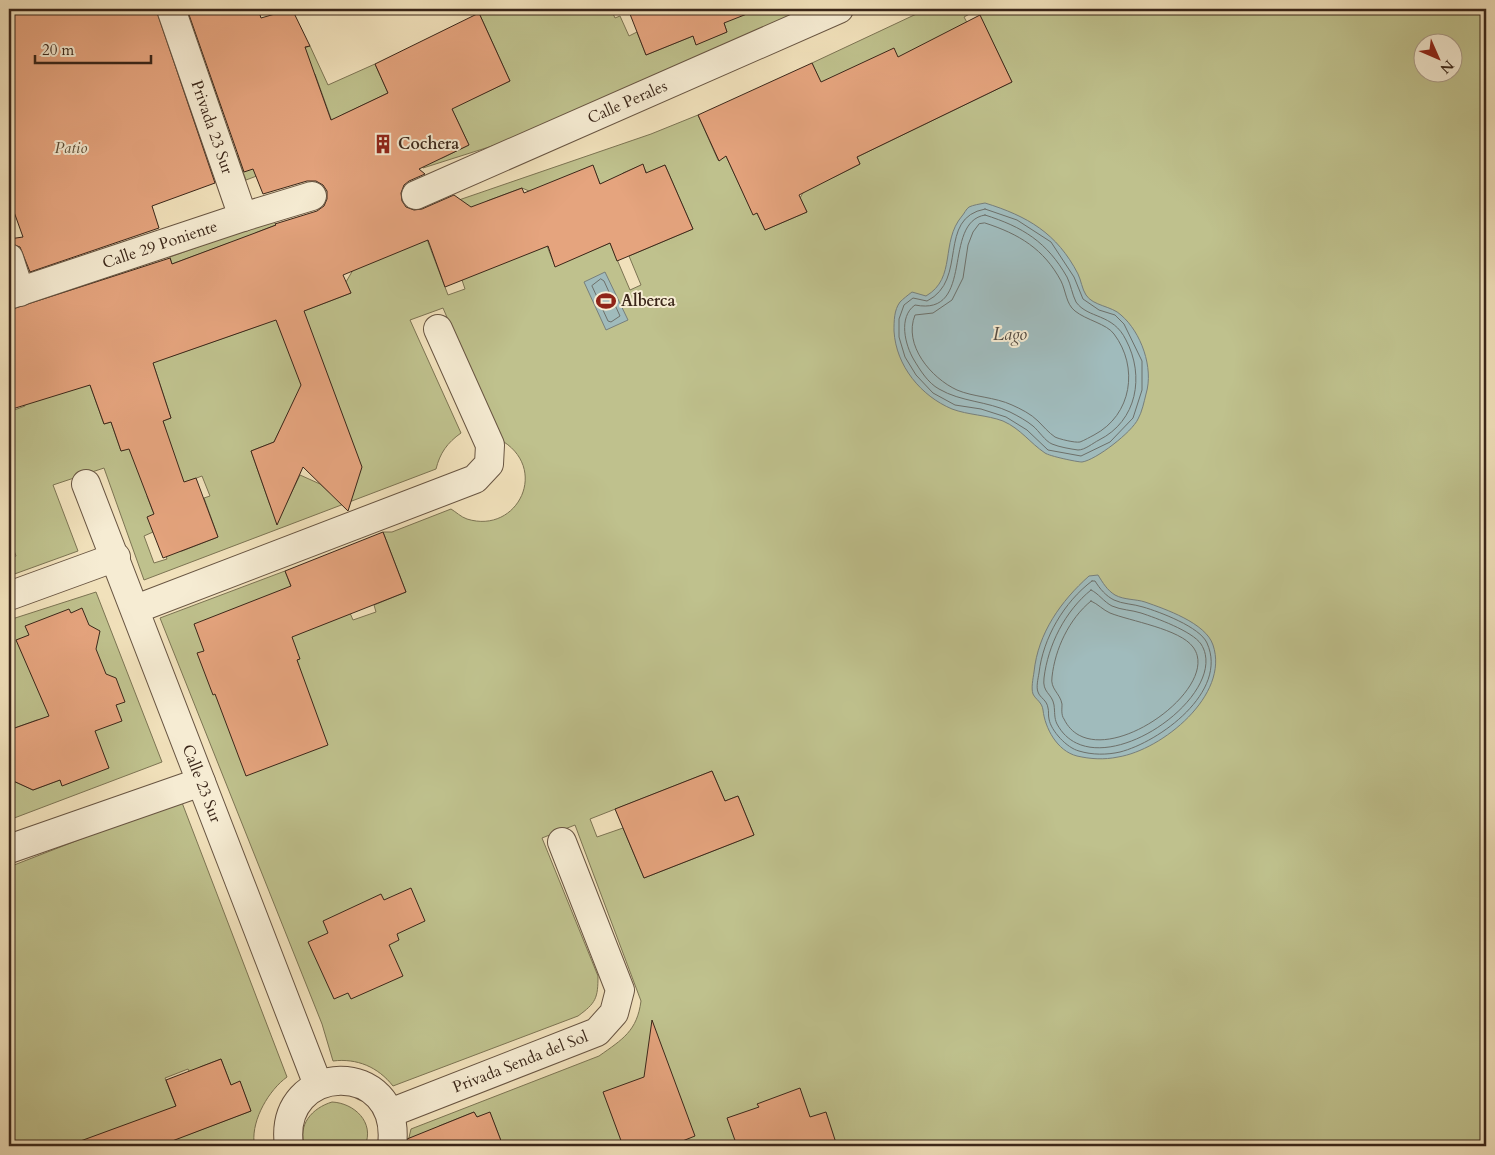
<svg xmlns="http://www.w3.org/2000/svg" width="1495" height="1155" font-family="Cardo,serif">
  <rect width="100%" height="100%" fill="#f1e1bb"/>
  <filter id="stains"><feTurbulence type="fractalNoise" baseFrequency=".004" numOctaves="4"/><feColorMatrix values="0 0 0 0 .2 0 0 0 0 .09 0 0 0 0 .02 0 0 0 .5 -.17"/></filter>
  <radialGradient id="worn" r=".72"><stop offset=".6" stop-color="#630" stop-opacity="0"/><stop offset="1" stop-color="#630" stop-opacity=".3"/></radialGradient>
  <!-- green -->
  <g fill="#bfc18d" stroke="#7c7453" fill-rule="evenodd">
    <polygon points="488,9 611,9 615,18 620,16 629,36 637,32 646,55 693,36 696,44 727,32 723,20 748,9 806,9 533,133 423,168 414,148 442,158 469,145 449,103 474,98 510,81 479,13"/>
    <path d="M927 9H1486V1146H503L490 1113 477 1117 474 1112 439 1126 445 1141 432 1146H407L411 1129 599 1056C623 1039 637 1031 641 1001L575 825 542 838 598 976C598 998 596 1003 578 1016L393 1086C378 1067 357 1058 333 1061L322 1024 160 618 285 571 308 630 350 613 353 620 376 612 374 605 406 592 383 532H392L451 509C456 512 461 517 467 519 518 535 551 467 499 439L443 308 410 320 461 433C447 443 440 453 436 469L144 580 104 468 53 485 78 551 9 576V559L16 556 9 537V412L25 406 9 357V311L46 298 90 385 104 424 111 422 121 451 167 435 163 421 171 418 153 363V303L172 356 261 325 229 243 172 264 170 257 273 220 276 225 255 233 263 257 304 311 351 293 346 282 357 263 389 224 651 134 698 115 718 160 726 156 753 214 757 213 765 230 807 212 800 198 808 184 834 177 860 164 857 157 1012 82 977 10 964 17 971 30 931 81 823 87 812 63ZM1422 42H1452V72H1422ZM642 165 647 173 665 165 693 229 629 256 641 285 630 290 610 243 555 266 547 246 461 277 465 289 448 295 420 221 492 215 487 201 522 188 543 197 593 166 602 189 620 181 623 173ZM307 402 357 483 330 493 320 484 300 475 286 504 270 505 251 451 274 442 285 420ZM202 476 210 496 204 498 218 537 182 551 165 553 167 559 154 563 144 536 153 532 154 514 147 496ZM712 771 725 801 738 796 754 835 644 878 623 828 597 837 590 819Z"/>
    <polygon points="310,46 328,85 375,64 388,93 342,115 353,140 246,180 237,156 251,151 339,141 315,74 220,109 210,81"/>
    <polygon points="96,592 162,762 9,820 9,779 33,790 60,780 62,785 99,741 37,720 9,730 9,620"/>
    <path d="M181 800 287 1077C269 1090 252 1119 254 1142L243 1146H9V867ZM221 1059 231 1085 240 1082 251 1111 187 1135 165 1078 188 1069 192 1077 200 1067Z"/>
    <path d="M332 1102C354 1103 375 1122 365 1146H305C297 1125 312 1108 332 1102Z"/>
  </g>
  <!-- water -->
  <g fill="#a0bbbc" stroke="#777f7b">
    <path d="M985 203C1027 216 1057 233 1078 274 1081 280 1082 289 1086 295 1093 306 1112 306 1121 315 1141 332 1154 368 1146 394 1144 402 1142 412 1138 419 1132 432 1096 460 1082 462 1077 462 1049 456 1045 453 1030 443 1021 429 1003 421 987 415 968 415 952 409 921 396 896 366 894 331 894 321 894 310 900 302 903 299 908 295 912 292L926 296C957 278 940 242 962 216 964 214 966 209 969 207 973 205 980 204 985 203Z"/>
    <polygon points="605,272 628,320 606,330 584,282"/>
    <path d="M1098 575C1103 583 1107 590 1115 595 1124 600 1136 599 1145 602 1165 609 1206 623 1213 645 1230 695 1162 750 1118 757 1104 760 1090 759 1077 756 1057 751 1045 728 1043 710 1042 702 1036 700 1033 694 1031 688 1033 679 1034 672 1038 633 1061 601 1089 576Z"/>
  </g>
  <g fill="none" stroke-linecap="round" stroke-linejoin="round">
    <!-- shore -->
    <g stroke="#6d706a" stroke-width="1">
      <path d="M985 209 1017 220 1051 242 1074 277 1083 299 1099 310 1115 315 1124 324 1142 361V390L1133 418 1110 442 1081 456 1048 450 1027 430 1006 417 981 409 955 405 933 393 916 375 905 357 899 337V319L904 305 913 298 927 301C969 280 936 218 985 209Z"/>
      <path d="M985 215C1023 227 1047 242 1067 277 1071 285 1072 294 1076 302 1088 319 1113 313 1126 340 1145 376 1137 421 1099 440 1093 443 1085 450 1078 450 1071 449 1059 447 1052 444 1045 441 1039 431 1033 426 1027 421 1018 416 1010 412 987 401 961 402 939 389 928 383 920 370 914 360 905 345 898 317 915 305 976 317 941 222 985 215Z"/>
      <path d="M985 223C1019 234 1044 249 1061 281 1066 291 1066 304 1075 311 1086 320 1107 324 1114 334 1139 367 1132 415 1094 435 1090 437 1085 440 1080 442 1075 443 1059 439 1055 437 1049 433 1043 426 1038 421 1031 414 1021 409 1012 405 995 397 973 397 957 390 931 378 903 345 915 315L933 313 952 300 963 278 968 245 973 232 979 224Z"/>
      <polygon points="601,279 604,281 620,316 611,322 608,321 592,286"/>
      <path d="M1092 581H1095C1100 589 1106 596 1114 600 1122 604 1134 604 1143 607 1160 612 1200 627 1207 643 1229 692 1159 742 1120 752 1107 755 1092 755 1079 751 1067 748 1051 731 1049 719 1048 715 1049 711 1048 708 1047 700 1040 698 1038 692 1036 687 1038 679 1039 673 1043 638 1064 602 1092 581Z"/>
      <path d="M1091 590C1098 593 1104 602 1112 606 1121 610 1132 610 1141 613 1156 618 1192 631 1201 644 1234 695 1094 793 1057 724 1054 718 1055 712 1054 705 1052 693 1042 693 1044 678 1048 645 1065 611 1091 590Z"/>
      <path d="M1091 601C1098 604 1103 610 1110 613 1130 621 1180 629 1193 647 1225 689 1094 781 1064 719 1061 715 1062 709 1062 704 1060 693 1050 689 1052 677 1055 649 1069 619 1091 601Z"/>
    </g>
  </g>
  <!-- building -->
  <g fill="#e5a47e" stroke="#3a2619">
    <polygon points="9,9 156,9 215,183 152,206 159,228 30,272 20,247 9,243 9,239 23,237 9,198"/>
    <polygon points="187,9 258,9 261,18 292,9 310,46 305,47 331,120 388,93 375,64 479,13 510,81 452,109 469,145 419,169 425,174 409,181 404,185 401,193 402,201 406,207 414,210 422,209 454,195 471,207 522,188 524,193 593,165 600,184 643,164 646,173 665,165 693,229 617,261 610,243 555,267 548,246 445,287 428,240 343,275 351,293 304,311 362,467 348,511 303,467 277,525 251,451 274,442 301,385 276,320 153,363 171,418 163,421 184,482 196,478 218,537 163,558 147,517 154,514 129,449 121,451 111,422 104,424 90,385 9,410 9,310 170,258 172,264 255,233 276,225 275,224 317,211 324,206 327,199 327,191 323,185 316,181 307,181 263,194 253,169 244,172"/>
    <polygon points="628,9 757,9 757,10 724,23 727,32 696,45 693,36 646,55"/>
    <polygon points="980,15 1012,82 857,157 860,164 799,195 807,212 765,230 757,213 753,215 726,156 719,161 698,115 812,63 821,82 894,48 898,57"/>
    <polygon points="383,532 406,592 292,637 300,659 297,660 328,745 246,776 215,694 213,695 197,653 204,651 194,624 291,586 285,571"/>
    <polygon points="82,608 89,625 100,631 96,649 106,674 116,678 125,702 116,705 122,721 95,731 109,768 62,786 60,780 33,790 9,779 9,730 49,716 16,640 29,635 25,626 69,609 71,613"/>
    <polygon points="712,771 725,801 738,796 754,835 644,878 615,809"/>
    <polygon points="411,888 425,921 397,934 399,940 389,945 403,976 351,999 348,993 334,999 308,942 328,933 323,921 381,894 384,900"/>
    <polygon points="652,1020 695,1136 670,1146 623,1146 603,1092 644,1077"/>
    <polygon points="221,1059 231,1085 240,1081 251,1111 159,1146 76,1146 75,1143 176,1106 166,1080"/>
    <polygon points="800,1088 810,1117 826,1112 837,1146 737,1146 727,1118 759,1107 757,1104"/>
    <polygon points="474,1112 477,1117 490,1112 503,1146 407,1146 407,1139"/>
  </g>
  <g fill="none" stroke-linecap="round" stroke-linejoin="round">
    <defs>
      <g id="minor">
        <path id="s1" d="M171 9 243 217"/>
        <path id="s2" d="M416 195 839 9"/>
        <polyline points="9,258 20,292"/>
        <path id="s3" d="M9 295 243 217 312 196"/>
        <path id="s4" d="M86 484 318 1085"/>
        <polyline points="9,596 116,557"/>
        <polyline points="136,609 475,479 489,464 490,445 438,329"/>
        <polyline points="9,849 201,782"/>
        <path id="s5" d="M390 1113 597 1032 614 1013 620 990 562 842"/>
        <path d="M289 1146C277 1061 403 1057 392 1146"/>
      </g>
    </defs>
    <!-- minor casing -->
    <use href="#minor" stroke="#685542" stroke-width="30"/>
    <!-- minor -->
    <use href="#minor" stroke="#f6ecd3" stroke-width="28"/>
  </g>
  <!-- icons -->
  <defs>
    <symbol id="building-bare" viewBox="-9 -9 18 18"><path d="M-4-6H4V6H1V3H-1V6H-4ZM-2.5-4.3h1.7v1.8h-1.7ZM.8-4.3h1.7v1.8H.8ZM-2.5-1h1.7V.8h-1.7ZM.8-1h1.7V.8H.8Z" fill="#8f2418" stroke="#f6ecd3" stroke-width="2.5" paint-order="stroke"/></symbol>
    <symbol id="stadium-bare" viewBox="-9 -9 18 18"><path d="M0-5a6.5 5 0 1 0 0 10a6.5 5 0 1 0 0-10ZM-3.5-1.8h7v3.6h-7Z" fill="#8f2418" stroke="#f6ecd3" stroke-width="2.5" paint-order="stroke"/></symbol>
  </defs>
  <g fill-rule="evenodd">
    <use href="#building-bare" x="369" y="130" width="28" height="28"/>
    <use href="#stadium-bare" x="592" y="287" width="28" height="28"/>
  </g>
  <g text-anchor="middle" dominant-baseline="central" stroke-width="4" stroke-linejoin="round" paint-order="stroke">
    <!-- street labels -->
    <g font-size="16" fill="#3a2619" stroke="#f6ecd3">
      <text stroke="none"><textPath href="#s2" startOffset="231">Calle Perales</textPath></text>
      <text stroke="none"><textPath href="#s1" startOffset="125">Privada 23 Sur</textPath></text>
      <text stroke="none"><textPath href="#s3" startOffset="159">Calle 29 Poniente</textPath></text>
      <text stroke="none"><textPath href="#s4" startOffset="321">Calle 23 Sur</textPath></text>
      <text stroke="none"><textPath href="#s5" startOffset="140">Privada Senda del Sol</textPath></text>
    </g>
    <!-- poi labels -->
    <g font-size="16" font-weight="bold" fill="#3a2619" stroke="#f6ecd3" text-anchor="start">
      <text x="398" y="144">Cochera</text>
      <text x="621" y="301">Alberca</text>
    </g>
    <!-- park labels -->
    <g font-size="16" font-style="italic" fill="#5b4d36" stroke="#f6ecd3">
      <text x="71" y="148">Patio</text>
    </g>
    <!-- water labels -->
    <g font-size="18" font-style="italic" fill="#544b42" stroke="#f6ecd3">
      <text x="1010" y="334">Lago</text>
    </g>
  </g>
  <!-- margin -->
  <rect width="1495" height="1155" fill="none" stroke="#f1e1bb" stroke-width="30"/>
  <rect x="10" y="10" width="1475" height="1135" fill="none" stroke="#3a2619" stroke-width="2.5"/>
  <rect x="15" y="15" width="1465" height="1125" fill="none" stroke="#3a2619"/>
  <!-- north arrow -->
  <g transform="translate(1438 58) rotate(135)"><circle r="24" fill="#f6ecd3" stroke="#ab9d89"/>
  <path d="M0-4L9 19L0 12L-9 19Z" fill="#8f2418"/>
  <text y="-8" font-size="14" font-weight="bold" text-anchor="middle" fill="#3a2619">N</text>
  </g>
  <!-- scale -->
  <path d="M35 55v8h116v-8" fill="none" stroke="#3a2619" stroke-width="2.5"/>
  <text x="42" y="55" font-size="15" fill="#3a2619" stroke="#f6ecd3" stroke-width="4" paint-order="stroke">20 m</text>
  <rect width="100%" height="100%" filter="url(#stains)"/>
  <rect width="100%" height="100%" fill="url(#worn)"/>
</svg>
